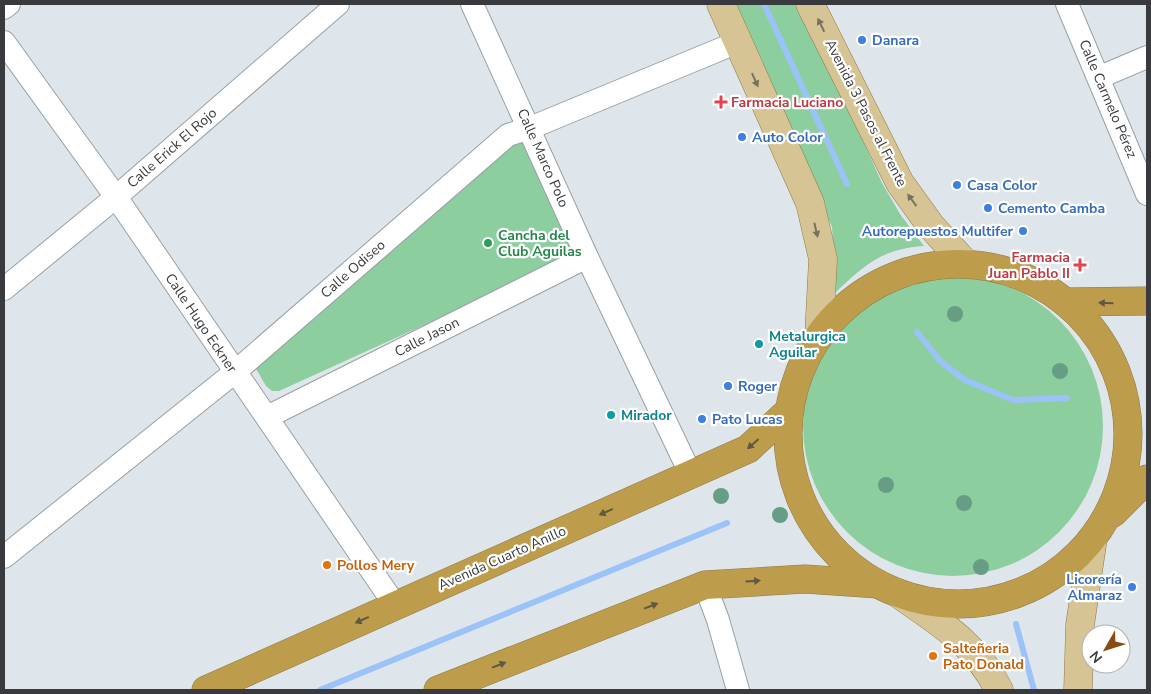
<svg xmlns="http://www.w3.org/2000/svg" width="1151" height="694" font-family="'Nunito Sans',sans-serif">
  <rect width="100%" height="100%" fill="#dfe6eb"/>
  <!-- green -->
  <g fill="#8dce9f">
    <path d="M732 4H801L882 183 900 214 924 246C882 249 866 264 836 292L832 227Z"/>
    <polygon points="523,142 574,251 563,262 279,391 272,391 266,386 255,367 507,143"/>
    <circle cx="953" cy="426" r="150"/>
  </g>
  <g fill="none" stroke-linecap="round" stroke-linejoin="round">
    <!-- stream -->
    <g stroke="#9bc3f8" stroke-width="6">
      <polyline points="764,4 847,184"/>
      <polyline points="917,332 941,362 965,380 1013,400 1067,398"/>
      <polyline points="1016,624 1034,690"/>
      <polyline points="320,690 727,523"/>
    </g>
    <defs>
      <g id="minor">
        <polyline points="472,4 587,257 691,475"/>
        <polyline points="1067,4 1147,194"/>
        <polyline points="4,8 9,4"/>
        <polyline points="4,42 116,197 395,605"/>
        <polyline points="1100,77 1147,57"/>
        <polyline points="4,289 116,197 338,4"/>
        <polyline points="267,417 587,257"/>
        <polyline points="4,557 235,372 508,135 530,128 738,42"/>
        <polyline points="705,585 718,620 738,690"/>
      </g>
      <g id="major">
        <polyline points="721,4 810,203 823,259 819,335"/>
        <polyline points="810,4 900,183 931,226 966,264"/>
        <path d="M896 592C938 622 976 643 999 690"/>
        <polyline points="1078,690 1080,625 1093,538"/>
      </g>
      <g id="highway">
        <circle cx="958" cy="434" r="170"/>
        <polyline points="1065,302 1147,301"/>
        <polyline points="1113,513 1147,479"/>
        <polyline points="206,690 748,449 789,411"/>
        <polyline points="438,690 705,585 805,579 878,584"/>
      </g>
    </defs>
    <!-- minor casing -->
    <use href="#minor" stroke="#99a0a5" stroke-width="24"/>
    <!-- major casing -->
    <use href="#major" stroke="#8e7a47" stroke-width="29"/>
    <!-- highway casing -->
    <use href="#highway" stroke="#8e7a47" stroke-width="29"/>
    <!-- minor -->
    <use href="#minor" stroke="#fff" stroke-width="22"/>
    <!-- major -->
    <use href="#major" stroke="#d7c494" stroke-width="28"/>
    <!-- highway -->
    <use href="#highway" stroke="#bd9d4c" stroke-width="28"/>
  </g>
  <!-- trees -->
  <g fill="#689d85">
    <circle cx="955" cy="314" r="8"/>
    <circle cx="1060" cy="371" r="8"/>
    <circle cx="886" cy="485" r="8"/>
    <circle cx="721" cy="496" r="8"/>
    <circle cx="964" cy="503" r="8"/>
    <circle cx="780" cy="515" r="8"/>
    <circle cx="981" cy="567" r="8"/>
  </g>
  <!-- one-way arrows -->
  <defs><path id="oneway-solid" d="M-6-.8H1V-3.2L6.5 0L1 3.2V.8H-6Z" transform="scale(1.25)"/></defs>
  <g fill="#787160">
    <use href="#oneway-solid" transform="translate(821 25) rotate(-116)"/>
    <use href="#oneway-solid" transform="translate(755 80) rotate(66)"/>
    <use href="#oneway-solid" transform="translate(912 200) rotate(-126)"/>
    <use href="#oneway-solid" transform="translate(816 230) rotate(77)"/>
  </g>
  <g fill="#605842">
    <use href="#oneway-solid" transform="translate(1106 303) rotate(-179)"/>
    <use href="#oneway-solid" transform="translate(753 444) rotate(139)"/>
    <use href="#oneway-solid" transform="translate(606 512) rotate(156)"/>
    <use href="#oneway-solid" transform="translate(753 581) rotate(-4)"/>
    <use href="#oneway-solid" transform="translate(651 606) rotate(-21)"/>
    <use href="#oneway-solid" transform="translate(362 620) rotate(156)"/>
    <use href="#oneway-solid" transform="translate(499 665) rotate(-21)"/>
  </g>
  <!-- markers -->
  <g fill="#3f7fe0" stroke="#fff" stroke-width="2">
    <circle cx="862" cy="40" r="5"/>
    <circle cx="742" cy="137" r="5"/>
    <circle cx="957" cy="185" r="5"/>
    <circle cx="988" cy="208" r="5"/>
    <circle cx="1023" cy="231" r="5"/>
    <circle cx="728" cy="386" r="5"/>
    <circle cx="702" cy="419" r="5"/>
    <circle cx="1132" cy="587" r="5"/>
  </g>
  <g fill="#e0444e" stroke="#fff" stroke-width="2">
    <path d="M718.5 94.5h5v5h5v5h-5v5h-5v-5h-5v-5h5z"/>
    <path d="M1077.5 257.5h5v5h5v5h-5v5h-5v-5h-5v-5h5z"/>
  </g>
  <circle fill="#2e9e5b" stroke="#fff" stroke-width="2" cx="488" cy="243" r="5"/>
  <g fill="#0f9aa8" stroke="#fff" stroke-width="2">
    <circle cx="759" cy="344" r="5"/>
    <circle cx="611" cy="415" r="5"/>
  </g>
  <g fill="#e8710a" stroke="#fff" stroke-width="2">
    <circle cx="327" cy="565" r="5"/>
    <circle cx="933" cy="656" r="5"/>
  </g>
  <g text-anchor="middle" dominant-baseline="central" stroke-width="4.5" stroke-linejoin="round" paint-order="stroke">
    <!-- shop labels -->
    <g font-size="14" font-weight="bold" fill="#366cbe" stroke="#fff" text-anchor="start">
      <text x="872" y="40">Danara</text>
      <text x="752" y="137">Auto Color</text>
      <text x="967" y="185">Casa Color</text>
      <text x="998" y="208">Cemento Camba</text>
      <text x="1013" y="231" text-anchor="end">Autorepuestos Multifer</text>
      <text x="738" y="386">Roger</text>
      <text x="712" y="419">Pato Lucas</text>
      <text x="1122" y="579" text-anchor="end">Licorería<tspan x="1122" dy="16">Almaraz</tspan></text>
    </g>
    <!-- street labels -->
    <g font-size="14" fill="#383a3d" stroke="#fff">
      <text transform="translate(1108 99) rotate(67)">Calle Carmelo Pérez</text>
      <text transform="translate(866 113) rotate(63)">Avenida 3 Pasos al Frente</text>
      <text transform="translate(172 148) rotate(-41)">Calle Erick El Rojo</text>
      <text transform="translate(543 158) rotate(66)">Calle Marco Polo</text>
      <text transform="translate(353 269) rotate(-41)">Calle Odiseo</text>
      <text transform="translate(201 323) rotate(56)">Calle Hugo Eckner</text>
      <text transform="translate(427 337) rotate(-27)">Calle Jason</text>
      <text transform="translate(502 558) rotate(-24)">Avenida Cuarto Anillo</text>
    </g>
    <!-- health labels -->
    <g font-size="14" font-weight="bold" fill="#be3a42" stroke="#fff" text-anchor="start">
      <text x="731" y="102">Farmacia Luciano</text>
      <text x="1070" y="257" text-anchor="end">Farmacia<tspan x="1070" dy="16">Juan Pablo II</tspan></text>
    </g>
    <!-- leisure labels -->
    <g font-size="14" font-weight="bold" fill="#27864d" stroke="#fff" text-anchor="start">
      <text x="498" y="235">Cancha del<tspan x="498" dy="16">Club Aguilas</tspan></text>
    </g>
    <!-- culture labels -->
    <g font-size="14" font-weight="bold" fill="#0d838f" stroke="#fff" text-anchor="start">
      <text x="769" y="336">Metalurgica<tspan x="769" dy="16">Aguilar</tspan></text>
      <text x="621" y="415">Mirador</text>
    </g>
    <!-- food labels -->
    <g font-size="14" font-weight="bold" fill="#c56008" stroke="#fff" text-anchor="start">
      <text x="337" y="565">Pollos Mery</text>
      <text x="943" y="648">Salteñeria<tspan x="943" dy="16">Pato Donald</tspan></text>
    </g>
  </g>
  <!-- border -->
  <rect width="1151" height="694" fill="none" stroke="#383a3d" stroke-width="10"/>
  <!-- north arrow -->
  <g transform="translate(1106 649) rotate(231)"><circle r="24" fill="#ffffff" stroke="#afb0b1"/>
  <path d="M0-4L9 19L0 12L-9 19Z" fill="#8a4b10"/>
  <text y="-8" font-size="14" font-weight="bold" text-anchor="middle" fill="#383a3d">N</text>
  </g>
</svg>
